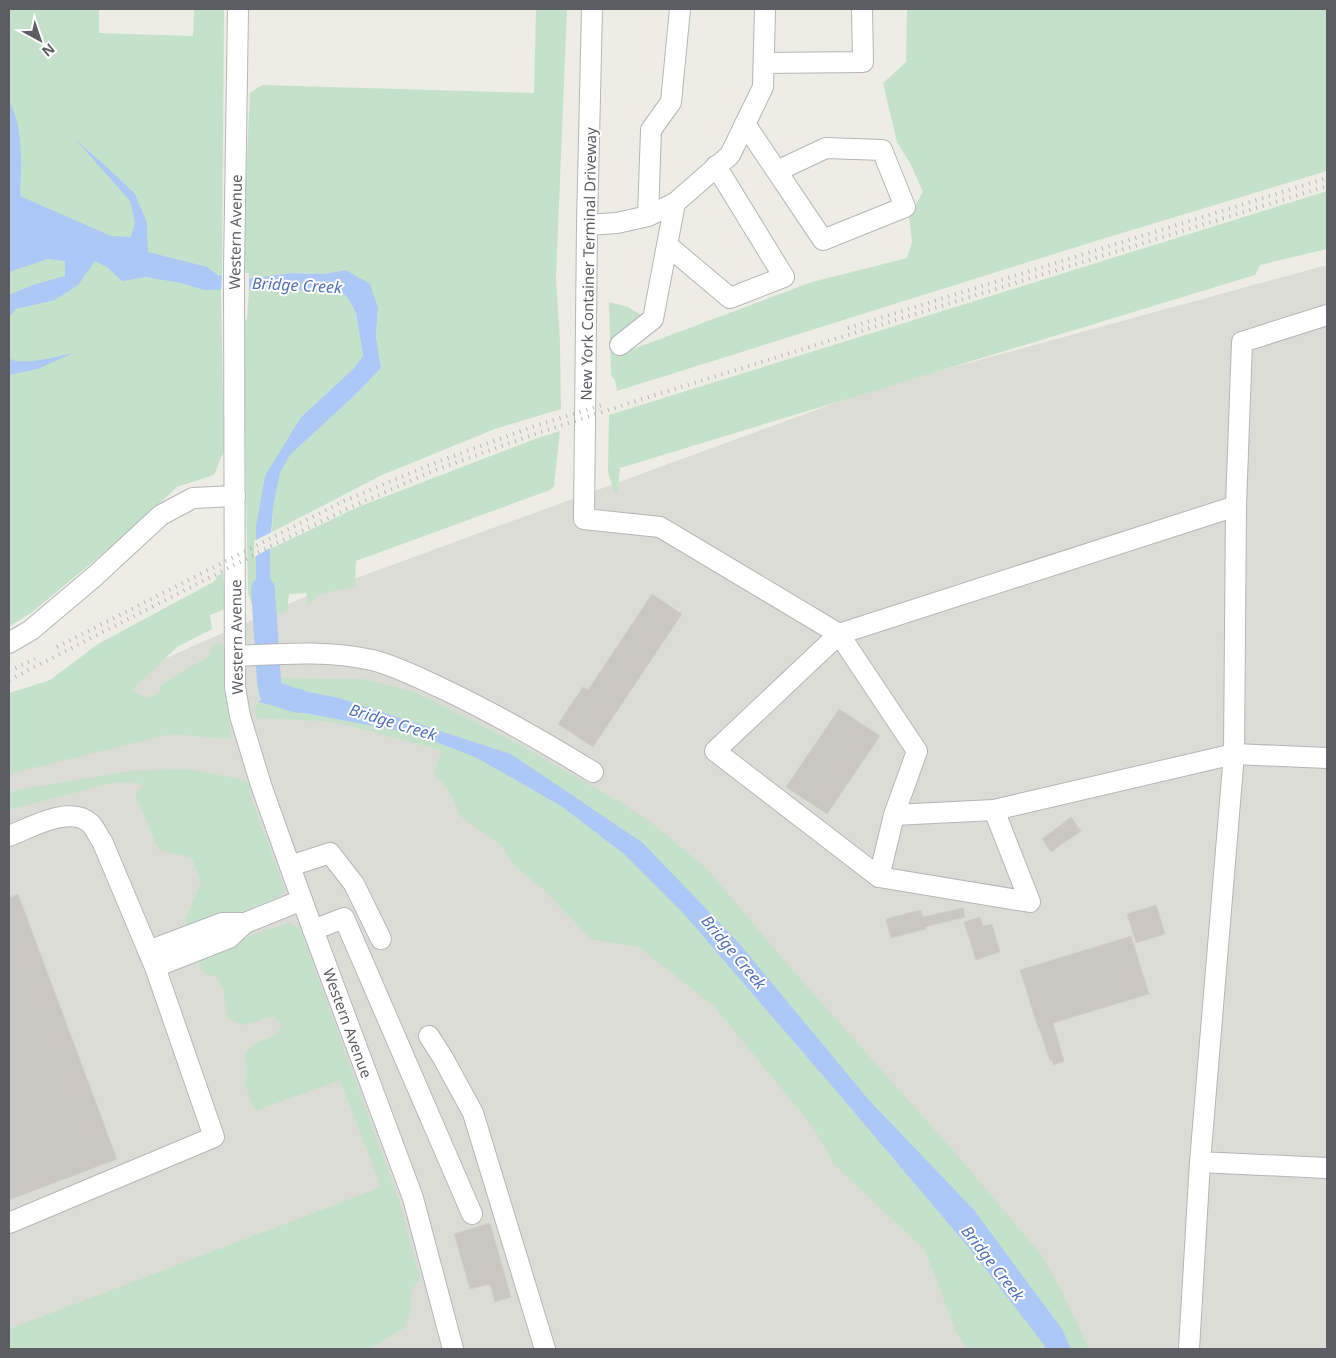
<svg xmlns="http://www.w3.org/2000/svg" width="1336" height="1358" font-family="'Noto Sans',sans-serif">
  <rect width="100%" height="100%" fill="#edede5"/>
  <!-- industrial -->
  <polygon fill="#dcdcd7" points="1327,265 1327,1349 9,1349 9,733 49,710 302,598 873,389"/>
  <!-- green -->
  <g fill="#c4e2ca">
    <polygon points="9,9 99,9 99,33 193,36 194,9 224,9 222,275 218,275 213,272 213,289 221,290 221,295 224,451 214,475 177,487 127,534 32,612 9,627"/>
    <polygon points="536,9 567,9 556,278 560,342 561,409 495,429 382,475 272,532 273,508 280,473 290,455 354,396 381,368 376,337 378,308 346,270 323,274 292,273 252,278 249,277 249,273 245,273 245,197 250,93 262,85 534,93"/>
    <polygon points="907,9 1327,9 1327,171 1089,243 617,391 615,380 611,375 609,302 628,307 645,317 628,351 812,282 907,258 912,242 909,216 923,192 910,163 897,142 883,83 906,62"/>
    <polygon points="1327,191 1327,249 1260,265 1255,275 620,468 618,491 614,492 608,472 609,415"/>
    <polygon points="249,289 269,289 343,293 349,300 356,313 363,356 353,369 301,417 256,526 256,610 252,604 248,594 243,326 247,318"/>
    <polygon points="560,431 554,486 550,490 356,561 355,586 318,595 308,605 306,593 289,594 287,611 278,613 274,632 271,628 270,549 358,507 535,439"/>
    <polygon points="223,573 225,609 210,615 212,629 177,647 131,691 149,698 159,693 161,685 209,656 211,648 216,643 223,644 224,675 231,739 170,734 9,774 9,693 50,680 98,644 215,581 217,576"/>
    <polygon points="281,678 364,679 415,692 518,744 618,801 653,824 700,863 708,870 788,965 957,1155 1043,1257 1063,1294 1089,1349 1071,1349 1062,1329 974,1210 868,1099 738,942 643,843 511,754 339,698 273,685"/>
    <polygon points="259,702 294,711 416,734 477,758 561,806 624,854 683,913 849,1106 974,1254 1044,1345 1046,1349 967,1349 955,1329 925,1250 834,1164 813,1127 714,1006 639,947 591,939 544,890 514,865 500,844 460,816 450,792 434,773 442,751 437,749 346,725 322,721 256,718 255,707"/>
    <polygon points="187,769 230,777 250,783 252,787 248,789 285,890 279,897 196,929 187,926 185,921 201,882 192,858 159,850 135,794 144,786 136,782 111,783 9,810 9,792 28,788 131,771"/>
    <polygon points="288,923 300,928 399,1200 420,1279 412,1290 411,1306 406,1327 369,1349 9,1349 9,1329 379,1188 380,1184 340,1080 255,1111 245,1085 247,1072 245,1053 255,1044 277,1034 282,1024 273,1016 244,1025 227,1018 224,992 218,978 204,973 199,965 200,957 204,951"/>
  </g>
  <!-- water -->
  <g fill="#acc8f6">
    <path d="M9 101C24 127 21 166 20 196L111 236 131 237 135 222 130 201 76 140 109 169 135 194 147 223 148 252 207 267 218 275 252 278 292 273 323 274 346 270 370 284 378 308 376 337 381 368 354 396 290 455 280 473 273 508 270 549 271 628 256 610V526L265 476 301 417 353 369 363 356 356 313 349 300 343 293 269 289 204 290 181 283 146 277 122 281 107 267 95 261 78 285 55 300 16 309 9 317V295L33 285 65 276V261L48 259 9 272Z"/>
    <path d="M73 353 38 369 9 375V358C20 367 59 356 73 353Z"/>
    <polygon points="273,685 339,698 511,754 643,843 738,942 868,1099 974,1210 1062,1329 1071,1349 1046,1349 1044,1345 974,1254 849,1106 683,913 624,854 561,806 477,758 416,734 294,711 259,702"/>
  </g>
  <!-- pier -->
  <g fill="#edede5">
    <polygon points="222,273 249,275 249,292 221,292"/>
    <polygon points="274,531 272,547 254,557 254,541"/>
  </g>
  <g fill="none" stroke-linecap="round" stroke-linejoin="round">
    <!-- river -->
    <polyline stroke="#acc8f6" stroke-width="24" points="263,589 269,681 271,692 294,700 299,701"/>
  </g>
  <!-- building -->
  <g fill="#c9c7c2" stroke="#d1d0c4">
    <polygon points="652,594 682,614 593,747 558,724 583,687 588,690"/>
    <polygon points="839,709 880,736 827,814 786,787"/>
    <polygon points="1071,817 1081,831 1051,852 1042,839"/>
    <polygon points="18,894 117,1159 9,1200 9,898"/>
    <polygon points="1156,905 1165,934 1136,943 1127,914"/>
    <polygon points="963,908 965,917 925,927 926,929 891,938 886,919 921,910 923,917"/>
    <polygon points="980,917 983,926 992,924 1000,952 976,960 964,922"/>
    <polygon points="1131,936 1149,994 1053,1023 1064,1061 1053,1065 1052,1060 1050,1061 1039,1028 1038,1028 1020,970"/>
    <polygon points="490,1223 511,1297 495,1302 490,1284 470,1289 454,1234"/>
  </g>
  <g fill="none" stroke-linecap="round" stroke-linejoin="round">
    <defs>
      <g id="minor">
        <polyline points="238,9 234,272 235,687 240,716 261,785 302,900 413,1198 453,1349"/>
        <polyline points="592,9 587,225 584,519 660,527 839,634 917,751 894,815 994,810 1234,754 1327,758"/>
        <polyline points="764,63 863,62 862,9"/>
        <polyline points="745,124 823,240 905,207 882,150 826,148 777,171"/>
        <polyline points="675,203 730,155 763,87 765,9"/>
        <polyline points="648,216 651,130 671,102 680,9"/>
        <polyline points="587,225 617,223 648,216 675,203 653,319 620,345"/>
        <polyline points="667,245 730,298 784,277 716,166"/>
        <polyline points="1327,315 1242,342 1236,506 1234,754 1200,1162 1327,1168"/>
        <polyline points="9,643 31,630 95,576 161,515 193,498 235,496"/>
        <path d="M235 656C280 654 327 650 372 660 396 666 417 677 439 687 492 712 543 741 593 772"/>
        <polyline points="894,815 879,877 715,751 839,634 1236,506"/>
        <path d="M9 836C30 828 71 804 91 824 95 828 98 836 102 841L155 967 214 1137 9 1223"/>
        <polyline points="290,866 330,853 354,884 381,939"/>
        <polyline points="879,877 1030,902 994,810"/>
        <polyline points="313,930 344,918 472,1214"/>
        <polyline points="148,951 222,923 245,923 302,900"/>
        <polyline points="155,967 229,938 245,923"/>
        <polyline points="429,1036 443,1058 473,1113 545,1349"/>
        <polyline points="1189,1349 1200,1162"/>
      </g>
    </defs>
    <!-- minor casing -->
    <use href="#minor" stroke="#b5b6ba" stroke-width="22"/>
    <!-- minor -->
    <use href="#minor" stroke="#fff" stroke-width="20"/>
    <!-- rail -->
    <g stroke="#b5b5b6" stroke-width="4" stroke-dasharray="1 6" stroke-linecap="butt">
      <polyline points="848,328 1327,178"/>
      <polyline points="57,647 344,501 432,464 532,427 602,405"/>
      <polyline points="9,671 35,659"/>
      <polyline points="9,680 281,541 349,508 433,471 535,434 633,402 1327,186"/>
    </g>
  </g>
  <g text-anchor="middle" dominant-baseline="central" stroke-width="4" stroke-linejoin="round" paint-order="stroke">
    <!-- street labels -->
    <g font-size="15" fill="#5d5e64" stroke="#fff">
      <text transform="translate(235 232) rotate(-89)">Western Avenue</text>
      <text transform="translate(588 264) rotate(-89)">New York Container Terminal Driveway</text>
      <text transform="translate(236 637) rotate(-91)">Western Avenue</text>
      <text transform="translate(348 1023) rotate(70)">Western Avenue</text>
    </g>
    <!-- water labels -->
    <g font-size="16" font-style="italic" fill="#5270b7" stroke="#fff">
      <text transform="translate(297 285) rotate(3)">Bridge Creek</text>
      <text transform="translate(393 722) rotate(17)">Bridge Creek</text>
      <text transform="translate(734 952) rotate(50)">Bridge Creek</text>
      <text transform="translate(993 1263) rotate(52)">Bridge Creek</text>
    </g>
  </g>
  <!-- border -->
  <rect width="1336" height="1358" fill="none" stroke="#5d5e64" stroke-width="20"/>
  <!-- north arrow -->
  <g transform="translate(40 40) rotate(140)" stroke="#ffffff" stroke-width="4" paint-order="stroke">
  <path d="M0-4L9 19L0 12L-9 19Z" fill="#5d5e64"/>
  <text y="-8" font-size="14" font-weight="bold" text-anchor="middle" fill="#5d5e64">N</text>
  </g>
</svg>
